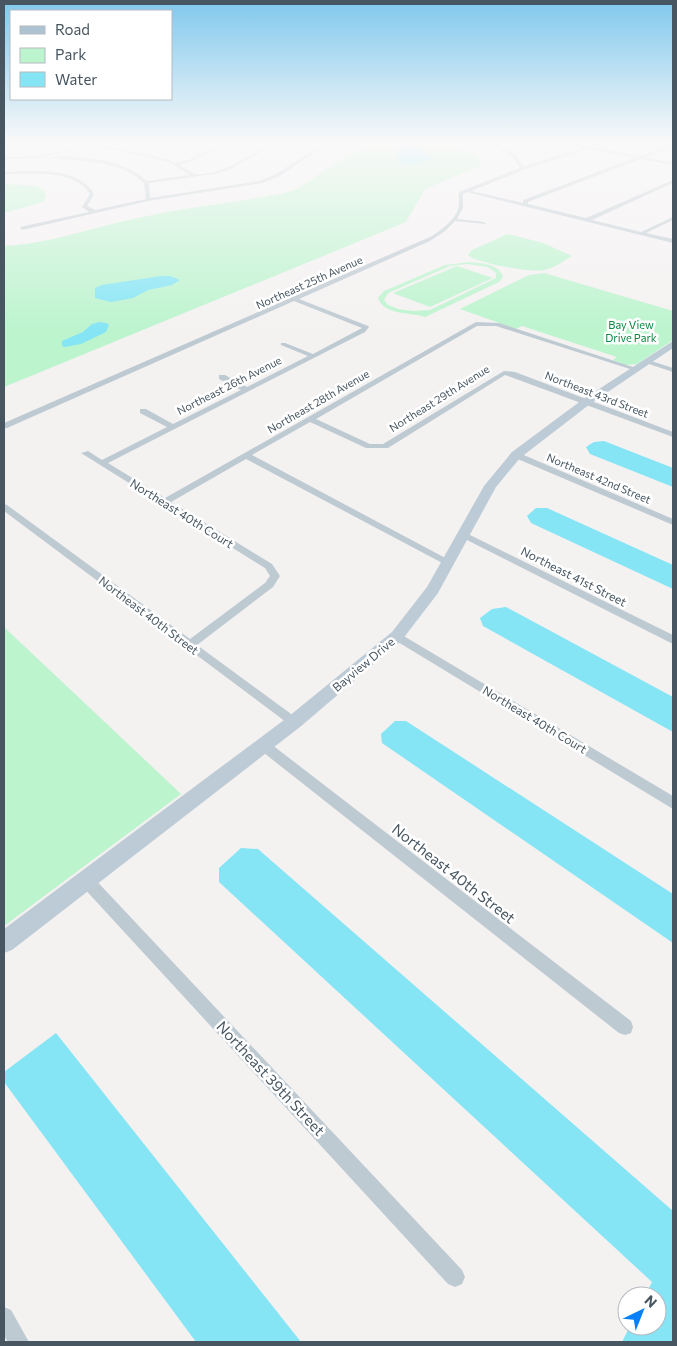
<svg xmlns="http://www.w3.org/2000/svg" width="677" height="1346" font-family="Commissioner,sans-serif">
  <rect width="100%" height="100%" fill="#f4f1f1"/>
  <!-- green -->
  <g fill="#bcf4ce" fill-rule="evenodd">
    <path d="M369 143H450L471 152 482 162V165L425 189 406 222 4 387V246C49 244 93 227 138 218 186 207 236 203 284 193L297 189 359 147Z"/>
    <polygon points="4,184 36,186 44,190 46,197 43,202 4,213"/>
    <path d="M508 234 543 243 572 256C564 261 554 268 544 270 533 273 475 263 468 255L472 250Z"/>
    <path d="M470 262C481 263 500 264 503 277L499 282 425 317C413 312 384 316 378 298L384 291 445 265ZM467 264 488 267 496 273V278L430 310 413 311 398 309 388 305 384 300 388 293 450 266Z"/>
    <polygon points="457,266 493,278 430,307 393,293"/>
    <polygon points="544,273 673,311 673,340 637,364 626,365 613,360 617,357 522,326 516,329 460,309 529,275"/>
    <polygon points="4,627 181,794 4,926"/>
  </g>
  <!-- water -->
  <g fill="#85e5f5">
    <path d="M402 145 426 147 421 150 434 157C422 163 403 171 396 156Z"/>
    <polygon points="161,276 170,276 180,280 172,285 148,290 133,298 111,302 95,298 95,288 102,285"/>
    <polygon points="99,322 106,323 109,325 106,332 81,344 65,347 62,346 62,341 83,332 92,324"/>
    <polygon points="604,441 673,468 673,487 590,454 586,447 594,442"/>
    <polygon points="536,508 547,508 673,565 673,589 531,523 527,516"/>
    <polygon points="506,607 673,697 673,732 483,626 480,618 492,609"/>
    <polygon points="395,721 406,721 673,894 673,943 382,743 381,734"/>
    <polygon points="241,848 258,849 673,1211 673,1342 622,1342 630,1326 657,1326 657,1296 645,1296 652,1282 219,882 219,868"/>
    <polygon points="56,1033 301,1342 196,1342 4,1082 4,1072"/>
  </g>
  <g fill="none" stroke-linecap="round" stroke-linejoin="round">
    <!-- street -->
    <g fill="#becad2" fill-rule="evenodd">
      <polygon points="181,143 196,143 128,147 130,146"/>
      <path d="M222 143H226L193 161 179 165C183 167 191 173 196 174 219 177 252 154 272 143H276L231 169 220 173 149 183 150 198 259 181 274 175 325 143H329L278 177 262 183 148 201 22 230 20 227 89 212 82 207 90 194C74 168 30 174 4 174V172C33 171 78 166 94 194L87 206 95 210 146 199 144 183C123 161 83 161 54 159L53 157C82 155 124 160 147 181L190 175 168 162 116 150 87 147 40 158 4 159V157L40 156 87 145 116 148 170 160 175 163 191 159Z"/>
      <path d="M490 143H494L516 155 523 167 582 148 561 143 587 146 603 143 592 147 640 156 672 145V147L645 157 673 163V165L640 159 528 202V204L586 218 673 180V183L592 220 641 232 673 217V220L646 233 673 239V243L467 192 463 194V208L457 219 484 222 486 224 455 221 445 231 430 241 299 299 368 326 369 327 365 332 108 463 165 498 476 322 499 323 639 369 633 370 496 326H477L316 419 370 444H383L504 371 515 372 673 432V437L505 375 388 448H366L310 422 252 455 451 561 453 563 451 565 448 566 246 459 171 502 272 564 280 576 273 587 197 645 298 719 300 722 298 725H290L4 511V504L7 505 190 639 265 583 270 576 265 568 81 453 88 451 102 460 167 427 140 413V409H146L173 424 241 390 219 379V375H225L247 387 308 356 281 345V343H285L313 354 362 328 294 301 7 428H4V423L432 236C441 230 455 220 458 209 460 204 458 197 459 192L520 168 513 157ZM587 149 635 158 523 200V203L471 191 523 170Z"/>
      <polygon points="648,360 673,368 673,372 646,363 645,362"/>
      <polygon points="513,453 519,453 673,519 673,525 513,457"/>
      <polygon points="464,532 673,635 673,644 461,537 459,535"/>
      <polygon points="397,632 673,796 673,809 393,639 392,636 393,633"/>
      <polygon points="263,740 267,741 631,1021 633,1027 631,1033 625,1035 619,1033 259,749 257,745 259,741"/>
      <polygon points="86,873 91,875 462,1270 465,1277 462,1284 455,1287 448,1284 81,885 79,880 81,875"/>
      <polygon points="4,1307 11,1310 29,1342 8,1342 4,1336"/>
    </g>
    <!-- secondary -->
    <polygon fill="#bdcbd6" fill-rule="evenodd" points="673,341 673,348 590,404 520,458 496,487 438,593 402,640 300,727 12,950 4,953 4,929 288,717 392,632 427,587 484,486 512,452 582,400"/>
    <!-- primary -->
    <polygon fill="#aec3d2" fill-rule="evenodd" points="648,143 673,145 673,149"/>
  </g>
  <!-- sky -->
  <linearGradient id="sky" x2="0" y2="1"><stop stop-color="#80c8ed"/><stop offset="0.43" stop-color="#faf9f9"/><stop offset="1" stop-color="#faf9f9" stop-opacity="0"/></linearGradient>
  <rect width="677" height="331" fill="url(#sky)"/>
  <g text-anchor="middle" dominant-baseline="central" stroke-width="5" stroke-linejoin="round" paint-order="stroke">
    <!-- far-street labels -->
    <g font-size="11" fill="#475661" stroke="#fff">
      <text transform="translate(309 282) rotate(-24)">Northeast 25th Avenue</text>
      <text transform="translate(229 385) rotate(-27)">Northeast 26th Avenue</text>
      <text transform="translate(597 394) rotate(21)">Northeast 43rd Street</text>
      <text transform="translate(439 398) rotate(-32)">Northeast 29th Avenue</text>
      <text transform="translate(318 401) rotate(-30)">Northeast 28th Avenue</text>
      <text transform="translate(599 478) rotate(23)">Northeast 42nd Street</text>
    </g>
    <!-- far-park labels -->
    <g font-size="11" fill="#0e8641" stroke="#fff">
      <text x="631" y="324">Bay View<tspan x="631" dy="13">Drive Park</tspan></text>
    </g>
    <!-- street labels -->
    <g font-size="12" fill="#475661" stroke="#fff">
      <text transform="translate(182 513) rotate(32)">Northeast 40th Court</text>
      <text transform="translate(574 576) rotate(27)">Northeast 41st Street</text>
      <text transform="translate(149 615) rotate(37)">Northeast 40th Street</text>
      <text transform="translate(363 664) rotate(-40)">Bayview Drive</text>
      <text transform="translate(535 719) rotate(31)">Northeast 40th Court</text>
    </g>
    <!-- near-street labels -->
    <g font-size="15" fill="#475661" stroke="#fff">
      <text transform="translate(454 873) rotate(38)">Northeast 40th Street</text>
      <text transform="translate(271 1078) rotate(47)">Northeast 39th Street</text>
    </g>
  </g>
  <!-- border -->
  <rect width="677" height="1346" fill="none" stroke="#475661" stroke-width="10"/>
  <!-- legend -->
  <rect x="10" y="10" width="162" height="90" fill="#ffffff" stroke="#b5bbc0"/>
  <rect x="20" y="26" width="25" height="8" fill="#aec3d2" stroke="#b5bbc0"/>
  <text x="55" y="35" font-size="15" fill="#475661">Road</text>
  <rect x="20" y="48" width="25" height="15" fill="#bcf4ce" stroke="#b5bbc0"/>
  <text x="55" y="60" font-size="15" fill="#475661">Park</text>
  <rect x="20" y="72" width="25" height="15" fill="#85e5f5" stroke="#b5bbc0"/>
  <text x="55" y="85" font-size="15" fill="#475661">Water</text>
  <!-- north arrow -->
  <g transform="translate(642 1311) rotate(43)"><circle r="24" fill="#ffffff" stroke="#b5bbc0"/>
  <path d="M0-4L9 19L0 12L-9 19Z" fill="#0780f8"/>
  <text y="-8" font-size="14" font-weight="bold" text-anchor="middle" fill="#475661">N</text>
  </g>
</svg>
